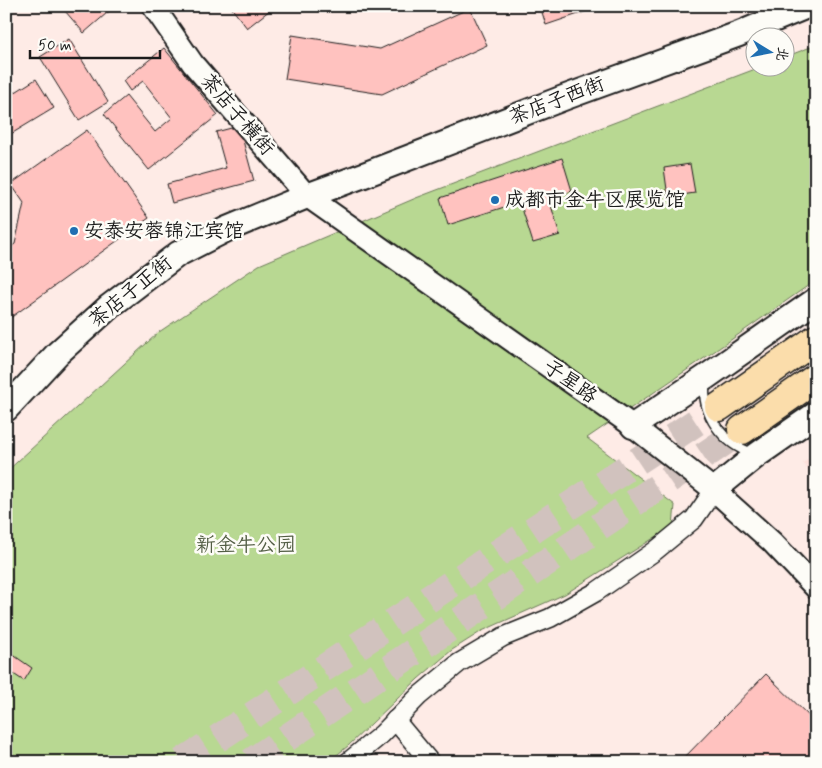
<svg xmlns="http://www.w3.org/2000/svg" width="822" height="768" font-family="Mynerve,'LXGW WenKai TC',sans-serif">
  <rect width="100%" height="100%" fill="#feebe6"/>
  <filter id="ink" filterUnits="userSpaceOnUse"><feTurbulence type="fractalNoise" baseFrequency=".02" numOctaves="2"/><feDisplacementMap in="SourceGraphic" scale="10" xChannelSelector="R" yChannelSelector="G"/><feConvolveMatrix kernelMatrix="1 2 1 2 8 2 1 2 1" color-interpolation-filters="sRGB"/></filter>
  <g filter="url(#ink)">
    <!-- built -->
    <polygon fill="#fedfda" points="816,454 816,481 803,463"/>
    <!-- green -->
    <polygon fill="#b8d892" stroke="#6a7a57" points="816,45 816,280 725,344 587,438 675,505 673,526 565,594 482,631 452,650 418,679 348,746 328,762 6,762 6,472 159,332 259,265 416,198 758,68 784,68 785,57"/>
    <!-- building -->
    <g fill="#ffc2bf" stroke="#1c1c1c">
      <polygon points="70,6 115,6 84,33 65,11"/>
      <polygon points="230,6 267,6 270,10 247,28"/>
      <polygon points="540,6 602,6 546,25"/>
      <polygon points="470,8 487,45 382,94 285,79 292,35 380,49"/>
      <polygon points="69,39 108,102 79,120 40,57"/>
      <polygon points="164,48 218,115 149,170 104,114 126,96 155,132 172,118 143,81 130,91 123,81"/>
      <polygon points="36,79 54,108 6,137 6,98"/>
      <polygon points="239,126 254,181 172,203 167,184 226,168 216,132"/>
      <polygon points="87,130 149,218 6,321 6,250 15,244 24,203 11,184"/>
      <polygon points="562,158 572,191 549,199 560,235 533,243 520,202 448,225 440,198"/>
      <polygon points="690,164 695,193 668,197 664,168"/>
      <polygon points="6,650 32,668 24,681 6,669"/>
      <polygon points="766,674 816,723 816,762 680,762"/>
    </g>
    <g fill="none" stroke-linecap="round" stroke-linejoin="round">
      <!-- trunk-tunnel -->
      <g stroke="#d1c2be" stroke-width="28" stroke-dasharray="28 14" stroke-linecap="butt">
        <polyline points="182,762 719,407"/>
        <polyline points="251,762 742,430"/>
      </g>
      <defs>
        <path id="service" d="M705 382C701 415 723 444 754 454"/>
        <g id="minor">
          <polyline points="395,720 430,762"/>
          <polyline points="348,762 382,734 419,696 459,663 503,637 550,618 596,592 655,551 694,519 714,490"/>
        </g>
        <polyline id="tertiary" points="153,6 193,64 307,196 633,426 714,490 772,542 816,588"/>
        <g id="secondary">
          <polyline points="6,409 58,353 110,306 178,254 227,229 307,196 364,175 566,97 739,34 807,6"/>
          <polyline points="633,426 706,377 816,300"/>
          <polyline points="714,490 757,455 816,414"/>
        </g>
        <g id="trunk">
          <polyline points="719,407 816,339"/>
          <polyline points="742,430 816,378"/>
        </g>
      </defs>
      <!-- service casing -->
      <use href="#service" stroke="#1c1c1c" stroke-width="12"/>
      <!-- minor casing -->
      <use href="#minor" stroke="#1c1c1c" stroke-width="21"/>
      <!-- tertiary casing -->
      <use href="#tertiary" stroke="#1c1c1c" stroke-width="25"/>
      <!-- secondary casing -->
      <use href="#secondary" stroke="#1c1c1c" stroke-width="28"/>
      <!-- trunk casing -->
      <use href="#trunk" stroke="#1c1c1c" stroke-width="31"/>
      <!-- service -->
      <use href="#service" stroke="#fdfcf7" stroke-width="9"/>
      <!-- minor -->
      <use href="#minor" stroke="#fdfcf7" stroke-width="18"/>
      <!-- tertiary -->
      <use href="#tertiary" stroke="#fdfcf7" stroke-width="21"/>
      <!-- secondary -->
      <use href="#secondary" stroke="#fdfcf7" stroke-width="24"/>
      <!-- trunk -->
      <use href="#trunk" stroke="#fbddab" stroke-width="28"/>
    </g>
  </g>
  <!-- markers -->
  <g fill="#1f6fb2" stroke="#fdfcf7" stroke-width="2">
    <circle cx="495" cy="200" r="5"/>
    <circle cx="74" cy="231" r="5"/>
  </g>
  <g text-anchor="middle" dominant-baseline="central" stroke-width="5" stroke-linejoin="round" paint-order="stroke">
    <!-- street labels -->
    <g font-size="20" fill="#1c1c1c" stroke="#fdfcf7">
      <text transform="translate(557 101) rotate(-21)">茶店子西街</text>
      <text transform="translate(237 115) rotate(49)">茶店子横街</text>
      <text transform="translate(131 292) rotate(-39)">茶店子正街</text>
      <text transform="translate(570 382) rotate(35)">子星路</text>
    </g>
    <!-- poi labels -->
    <g font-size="20" fill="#1c1c1c" stroke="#fdfcf7" text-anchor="start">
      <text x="505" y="200">成都市金牛区展览馆</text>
      <text x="84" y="231">安泰安蓉锦江宾馆</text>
    </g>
    <!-- park labels -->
    <g font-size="20" fill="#535e45" stroke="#fdfcf7">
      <text x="246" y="545">新金牛公园</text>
    </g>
  </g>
  <!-- margin -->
  <rect width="822" height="768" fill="none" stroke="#fdfcf7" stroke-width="25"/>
  <rect x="12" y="12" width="797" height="743" fill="none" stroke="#1c1c1c" stroke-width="2" filter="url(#ink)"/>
  <!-- north arrow -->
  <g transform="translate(770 52) rotate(100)"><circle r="24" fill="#fdfcf7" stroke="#a3a29f"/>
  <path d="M0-4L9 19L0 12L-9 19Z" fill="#1f6fb2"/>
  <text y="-8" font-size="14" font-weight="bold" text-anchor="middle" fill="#1c1c1c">北</text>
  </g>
  <!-- scale -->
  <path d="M30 50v8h130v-8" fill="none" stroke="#1c1c1c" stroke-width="2.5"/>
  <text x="38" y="50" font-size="15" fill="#1c1c1c" stroke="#fdfcf7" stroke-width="4" paint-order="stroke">50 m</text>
</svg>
